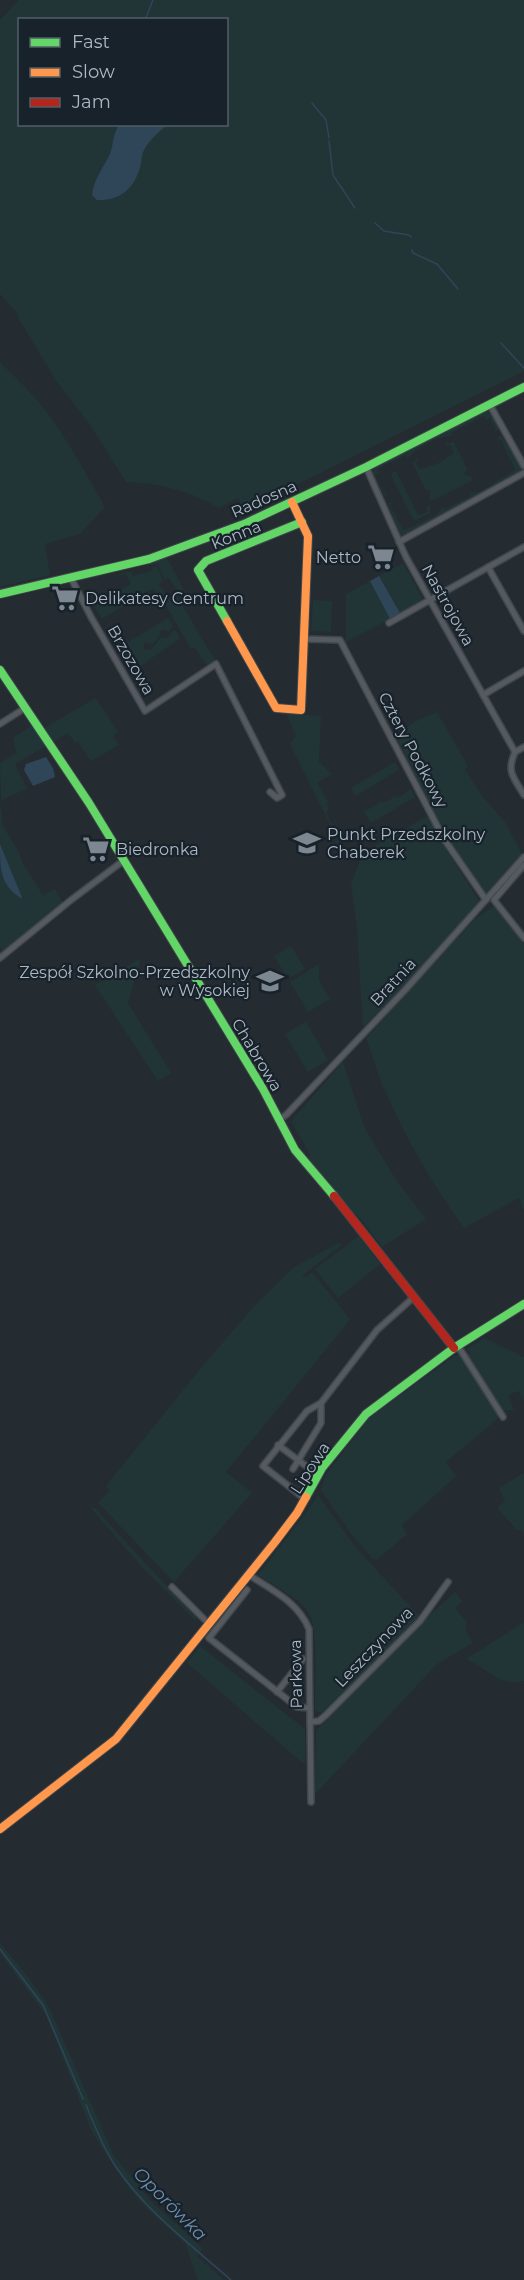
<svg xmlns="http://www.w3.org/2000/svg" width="524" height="2280" font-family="Montserrat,sans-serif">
  <rect width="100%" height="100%" fill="#242b31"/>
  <!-- green -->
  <g fill="#213536" fill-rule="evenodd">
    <path d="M19 0H524V371L244 511 238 498 219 508C190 491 159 483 126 482L91 426 57 382 17 316 18 314 0 294V20ZM20 20H226V124H20Z"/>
    <path d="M0 362C12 375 25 386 36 399 64 432 84 470 105 507L80 534 45 544 50 575 0 587Z"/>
    <path d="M486 412 492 415 499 429 494 433 493 432 496 430 490 418 486 420 484 416 451 433 452 436C436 437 418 447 408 458L406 455 377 469 379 473 375 475 385 494 389 492 385 497 373 473 374 469 421 443Z"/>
    <polygon points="501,435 522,469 521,471 428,522 427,525 423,525 409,535 400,535 388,503 389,502 394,503 390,505 403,530 407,529 436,515 443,506 445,509 471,496 469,493 479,492 515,470 501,440 497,441 498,437"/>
    <polygon points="454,442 467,469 464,475 470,476 473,480 431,501 429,497 431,491 425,489 412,463 418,457 419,460 415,462 420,469 439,463 454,453 450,445 446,446 445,444"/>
    <polygon points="396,471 417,513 420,515 427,512 426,507 430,505 430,513 416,520 413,519 391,476 392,473"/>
    <polygon points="163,558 167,558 184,590 176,595 216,662 208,667 194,647 191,649 164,602 178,592 169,578 165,580 157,564 151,565 150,563 79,582 80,580"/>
    <polygon points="403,563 423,599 400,613 379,576"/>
    <polygon points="157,566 163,581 159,584 167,596 157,603 155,601 159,598 153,589 149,590 102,619 93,604 116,594 116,592 131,584 126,574 121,576 118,575 131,571 133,576 152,571 152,567"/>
    <polygon points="370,581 390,619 346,642 346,594"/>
    <polygon points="313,600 332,601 331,632 311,631"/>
    <path d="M168 618 173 626 169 631 162 630C158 635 159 640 152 644L145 642 143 649 150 650 162 637 167 638 173 631H176L180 638 141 666 127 643Z"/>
    <polygon points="96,698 118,732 113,736 119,745 91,761 78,742 75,743 68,733 53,742 44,728"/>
    <polygon points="437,712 468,766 465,770 483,797 505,822 522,854 486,893 448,840 395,735 416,721"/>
    <polygon points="286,713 321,716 319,762 332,774 317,783 328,802 327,804 330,812 328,810 326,812 337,835 335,836 339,843 338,848 342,855 342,863 333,830 290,744 296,736"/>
    <polygon points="32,725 46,746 15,764 27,789 1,800 0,763 16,753 13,738"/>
    <polygon points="395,762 399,770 355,796 351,788"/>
    <polygon points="411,789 415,797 371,823 364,812 382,801 383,803 396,796 397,798"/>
    <polygon points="0,801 3,826 19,852 22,862 43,895 55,889 63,903 3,951 0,947"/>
    <polygon points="429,815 439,838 479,901 478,905 425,964 363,1027 357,928 351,884 363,853"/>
    <path d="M494 906 524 944V1211L519 1198 464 1228C434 1186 408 1143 387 1095 378 1077 373 1057 366 1038L474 920Z"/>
    <polygon points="291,946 305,969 288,979 274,956"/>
    <polygon points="141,958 128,1003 171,1073 158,1081 95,985"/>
    <polygon points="319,964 319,980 330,999 308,1012 290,982"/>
    <polygon points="306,1022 328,1060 308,1072 285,1034"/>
    <polygon points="343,1062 365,1129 397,1181 426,1219 382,1247 363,1221 355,1214 309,1161 310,1154 291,1121"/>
    <polygon points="359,1236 380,1264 338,1298 315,1269"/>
    <polygon points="338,1243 343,1244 302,1276 306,1277 312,1272 349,1318 349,1321 226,1472 252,1493 174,1582 98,1503 110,1490 106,1486 200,1369 255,1305 293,1268"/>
    <polygon points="484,1338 524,1357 524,1402 519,1391 508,1395 514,1410 503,1410 468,1355 470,1353 467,1349"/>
    <polygon points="456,1355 461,1355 498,1414 497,1419 446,1462 456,1476 402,1525 407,1534 378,1559 373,1559 352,1535 325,1496 321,1490 325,1476 370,1417"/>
    <polygon points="524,1473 524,1538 523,1531 517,1530 497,1508 505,1501 499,1488"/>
    <path d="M318 1495 357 1549 420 1617 323 1713 315 1711C314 1688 320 1628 307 1610 297 1597 271 1584 258 1575L306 1513Z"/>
    <path d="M90 1507 95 1508C128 1545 162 1581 196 1617L197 1622 141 1566Z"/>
    <polygon points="455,1592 462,1601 455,1608 467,1622 466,1631 473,1643 437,1664 315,1794 316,1731 421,1623"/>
    <path d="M524 1622V1681C499 1687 488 1668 466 1659Z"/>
    <polygon points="200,1646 305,1729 305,1765 187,1663"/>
    <polygon points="0,1943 25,1973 49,2007 114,2156 150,2200 203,2249 197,2256 224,2280 198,2280 185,2243 147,2209 129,2188 103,2150 91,2130 46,2015 0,1954"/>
  </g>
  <!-- water -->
  <g fill="#2f4558">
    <path d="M119 125H167C159 132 150 139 144 150 141 156 142 162 140 168 133 190 119 201 97 200L92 195C94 179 102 170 109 156 114 145 112 135 119 125Z"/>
    <polygon points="379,576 400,613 390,619 370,581"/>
    <polygon points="46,757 53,768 55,777 33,786 24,770 26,764"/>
    <path d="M0 844 21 895 22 899C0 885 0 870 0 844Z"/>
  </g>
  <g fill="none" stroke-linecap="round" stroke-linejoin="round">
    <!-- stream -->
    <g stroke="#2f4558" stroke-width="1.5">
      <polyline points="145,20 153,0"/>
      <polyline points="312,103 326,120 329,138"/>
      <polyline points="329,141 333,175 355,208"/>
      <polyline points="375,223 384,231 409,235 411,237"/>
      <polyline points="412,250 413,253 437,264 458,289"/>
      <polyline points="501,343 524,368"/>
      <polyline points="0,1949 43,2005 83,2099"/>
      <path d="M86 2105C95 2126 103 2148 116 2167 146 2211 191 2245 231 2280"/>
    </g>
    <defs>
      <g id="street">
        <polyline points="490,405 524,466"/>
        <polyline points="366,467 406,557 515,752"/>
        <polyline points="399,542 524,473"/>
        <polyline points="488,567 524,631"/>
        <polyline points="71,578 91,617 145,711 216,664 282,795 277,798 270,792"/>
        <polyline points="389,623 524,547"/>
        <polyline points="304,639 340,640 444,839 486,900"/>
        <polyline points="483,695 524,671"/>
        <polyline points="0,724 25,708"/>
        <path d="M515 752C506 772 514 778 524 795"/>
        <polyline points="515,752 524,747"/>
        <polyline points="524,865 494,900 524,938"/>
        <polyline points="0,958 71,900 123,861"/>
        <polyline points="278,1120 286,1115 405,990 524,857"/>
        <polyline points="458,1346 503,1417"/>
        <polyline points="278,1445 318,1475"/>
        <polyline points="293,1469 321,1423 321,1403"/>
        <polyline points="305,1499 263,1466 307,1411 321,1403 377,1330 414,1297"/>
        <path d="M249 1575C272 1590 298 1602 309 1629L311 1802"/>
        <polyline points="172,1587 209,1624"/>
        <polyline points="247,1590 209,1638 297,1707 310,1708"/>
        <polyline points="277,1692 303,1659"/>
        <polyline points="310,1722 319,1721 326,1715 420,1621 448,1582"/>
      </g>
      <g id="fast">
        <polyline points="0,594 149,559 244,524 366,467 524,387"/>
        <polyline points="227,621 198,570 206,561 302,522"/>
        <polyline points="0,670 89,803 263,1089 295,1150 334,1196"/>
        <polyline points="306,1497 322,1468 366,1414 454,1348 524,1304"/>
      </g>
      <g id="slow">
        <polyline points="227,621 276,708 301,710 308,536 292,502"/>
        <polyline points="0,1829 116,1739 275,1542 297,1513 306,1497"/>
      </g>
      <polyline id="jam" points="334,1196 454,1348"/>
    </defs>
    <!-- street casing -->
    <use href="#street" stroke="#40464a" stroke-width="8"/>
    <!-- fast casing -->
    <use href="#fast" stroke="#40464a" stroke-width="10"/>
    <!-- slow casing -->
    <use href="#slow" stroke="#40464a" stroke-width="10"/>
    <!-- jam casing -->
    <use href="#jam" stroke="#40464a" stroke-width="10"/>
    <!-- street -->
    <use href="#street" stroke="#545a60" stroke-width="5"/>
    <!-- fast -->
    <use href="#fast" stroke="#63d668" stroke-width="8"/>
    <!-- slow -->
    <use href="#slow" stroke="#ff974d" stroke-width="8"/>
    <!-- jam -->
    <use href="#jam" stroke="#b3261e" stroke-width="8"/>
  </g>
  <!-- icons -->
  <defs>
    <symbol id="supermarket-bare" viewBox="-9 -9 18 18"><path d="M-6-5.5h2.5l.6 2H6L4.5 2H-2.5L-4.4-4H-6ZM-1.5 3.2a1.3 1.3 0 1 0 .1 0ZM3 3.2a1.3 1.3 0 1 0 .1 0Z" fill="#7c8791" stroke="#18222b" stroke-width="2.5" paint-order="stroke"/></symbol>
    <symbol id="school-bare" viewBox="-9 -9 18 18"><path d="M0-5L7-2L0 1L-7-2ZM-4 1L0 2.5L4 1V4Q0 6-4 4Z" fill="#7c8791" stroke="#18222b" stroke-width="2.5" paint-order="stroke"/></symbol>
  </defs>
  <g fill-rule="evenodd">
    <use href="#supermarket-bare" x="362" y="538" width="38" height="38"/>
    <use href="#supermarket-bare" x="46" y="579" width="38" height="38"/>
    <use href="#school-bare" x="288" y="824" width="38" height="38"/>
    <use href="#supermarket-bare" x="77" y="830" width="38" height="38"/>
    <use href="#school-bare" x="251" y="962" width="38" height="38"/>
  </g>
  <g text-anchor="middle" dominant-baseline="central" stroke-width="4.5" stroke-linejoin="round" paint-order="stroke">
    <!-- street labels -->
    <g font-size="16" fill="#acb8c4" stroke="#18222b">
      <text transform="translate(264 499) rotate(-24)">Radosna</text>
      <text transform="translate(236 535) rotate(-22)">Konna</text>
      <text transform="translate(448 605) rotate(61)">Nastrojowa</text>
      <text transform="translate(131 660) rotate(60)">Brzozowa</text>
      <text transform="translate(413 750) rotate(62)">Cztery Podkowy</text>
      <text transform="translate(393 982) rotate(-47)">Bratnia</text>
      <text transform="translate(257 1055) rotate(59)">Chabrowa</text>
      <text transform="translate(310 1468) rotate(-57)">Lipowa</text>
      <text transform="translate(374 1647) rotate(-46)">Leszczynowa</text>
      <text transform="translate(296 1674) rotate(-91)">Parkowa</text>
    </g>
    <!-- poi labels -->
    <g font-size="16" fill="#acb8c4" stroke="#18222b" text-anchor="start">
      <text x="361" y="557" text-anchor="end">Netto</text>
      <text x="85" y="598">Delikatesy Centrum</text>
      <text x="327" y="834">Punkt Przedszkolny<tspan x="327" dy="18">Chaberek</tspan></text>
      <text x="116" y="849">Biedronka</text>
      <text x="250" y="972" text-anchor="end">Zespół Szkolno-Przedszkolny<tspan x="250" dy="18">w Wysokiej</tspan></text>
    </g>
    <!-- water labels -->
    <g font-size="18" font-style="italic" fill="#6b8daa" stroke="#18222b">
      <text transform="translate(170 2204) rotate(45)">Oporówka</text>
    </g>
  </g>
  <!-- legend -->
  <rect x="18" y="18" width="210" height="108" fill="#18222b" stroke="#535e68" stroke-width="1.5"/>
  <rect x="30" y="38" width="30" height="9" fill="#63d668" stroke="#535e68" stroke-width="1.5"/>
  <text x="72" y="48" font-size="18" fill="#acb8c4">Fast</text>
  <rect x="30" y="68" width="30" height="9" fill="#ff974d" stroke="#535e68" stroke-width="1.5"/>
  <text x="72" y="78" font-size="18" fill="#acb8c4">Slow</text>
  <rect x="30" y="98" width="30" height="9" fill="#b3261e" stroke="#535e68" stroke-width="1.5"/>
  <text x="72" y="108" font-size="18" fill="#acb8c4">Jam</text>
</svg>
